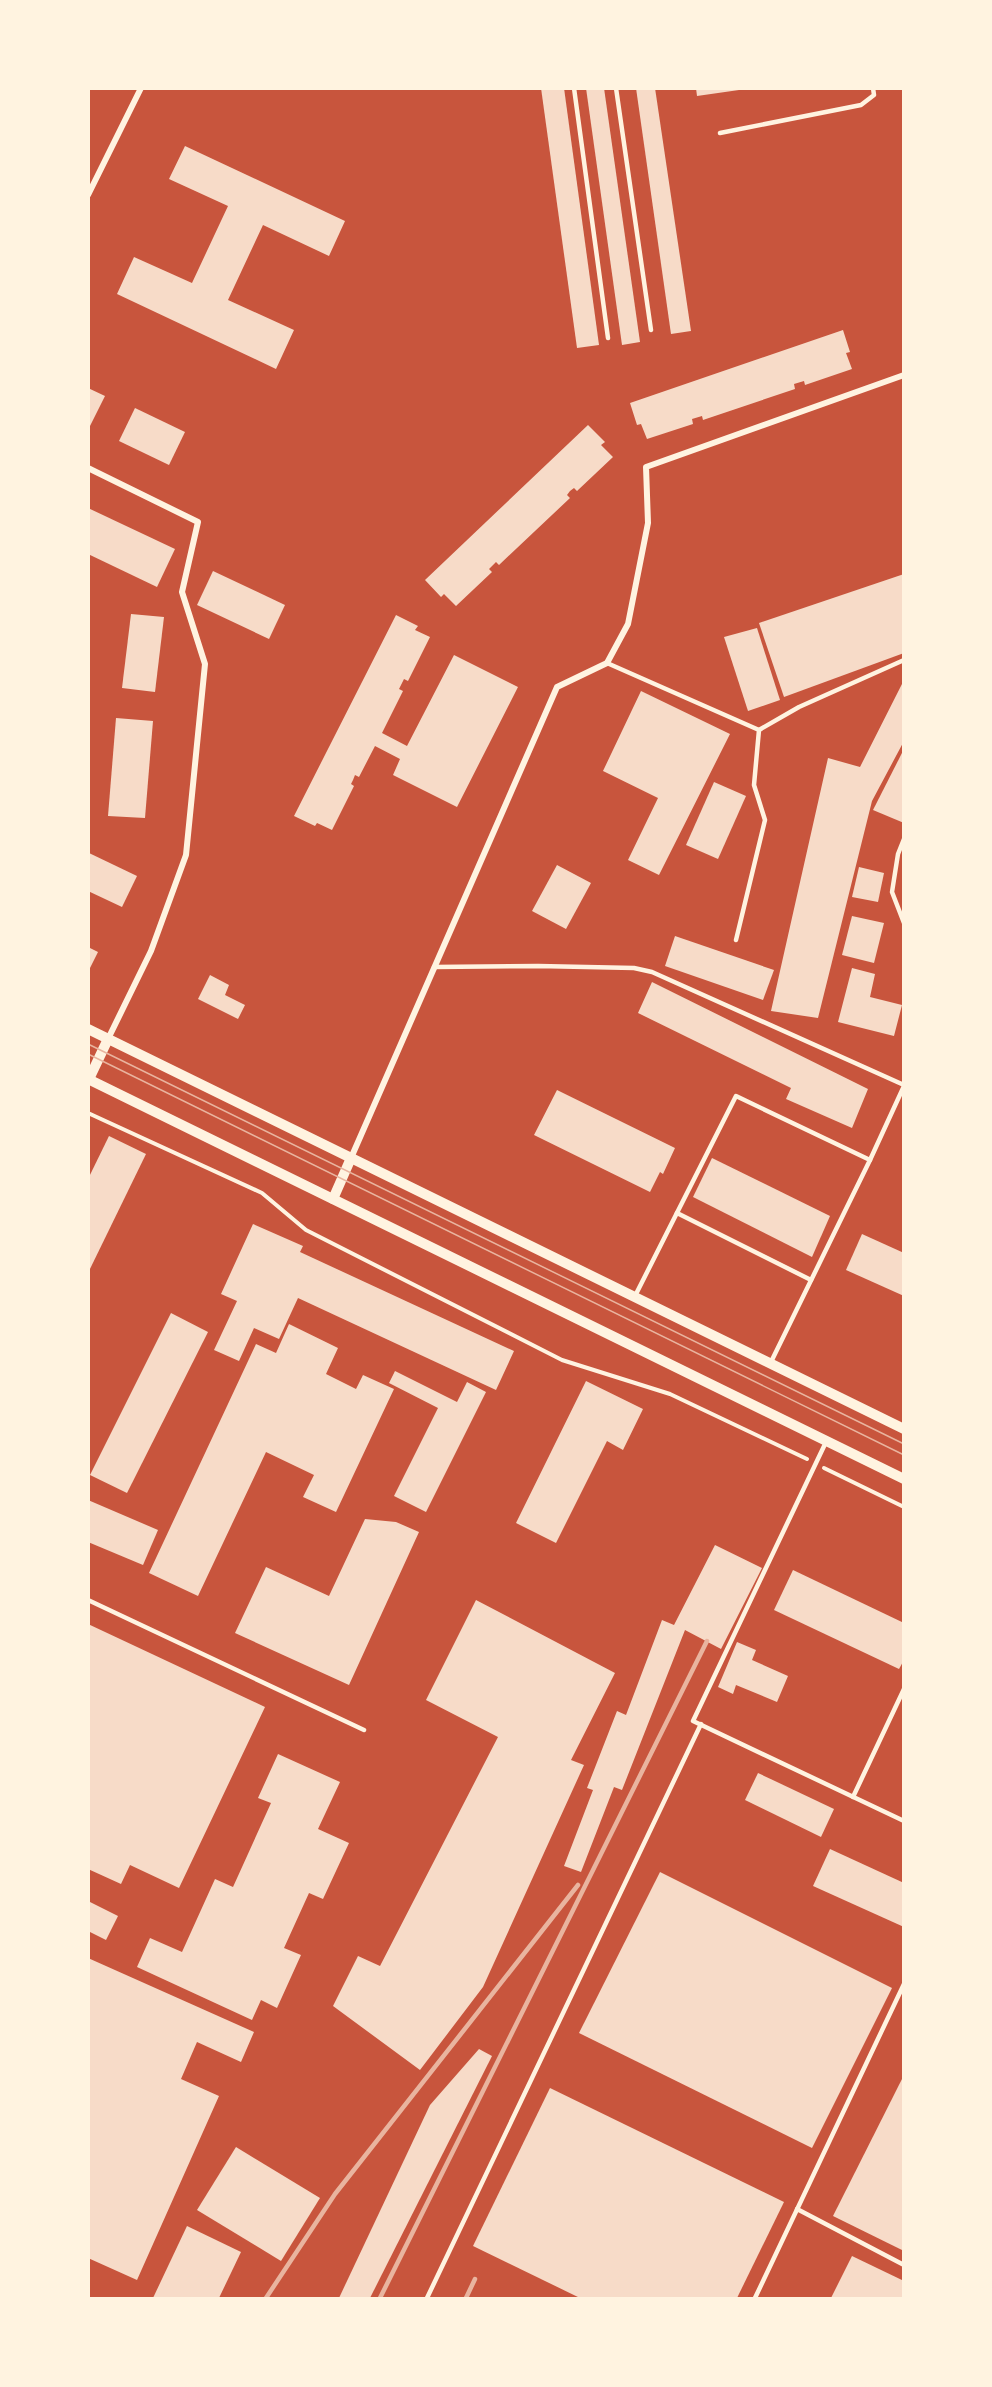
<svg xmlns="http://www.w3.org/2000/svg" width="992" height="2387" font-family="Inter,sans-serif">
  <rect width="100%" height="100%" fill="#c8553d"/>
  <!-- building -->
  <g fill="#f7dbc8">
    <polygon points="541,88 564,88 599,345 577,348"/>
    <polygon points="586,88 604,88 640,342 622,345"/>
    <polygon points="636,88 655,88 691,331 671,334"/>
    <polygon points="696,88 739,88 739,90 697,96"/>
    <polygon points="185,146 345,221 329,256 263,225 228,300 294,330 276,369 117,294 134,257 192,283 228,206 169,179"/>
    <polygon points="843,330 850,352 846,353 852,369 805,385 804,381 794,384 795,389 703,420 702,416 692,419 693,424 647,439 641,424 637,425 630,403"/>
    <polygon points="88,388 105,396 88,430"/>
    <polygon points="135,408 185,432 169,465 119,441"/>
    <polygon points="588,425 605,442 601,445 613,457 577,491 574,488 570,491 567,495 570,498 499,565 496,562 489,569 492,572 456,606 444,594 441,597 425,580"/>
    <polygon points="88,508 175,549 157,587 88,554"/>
    <polygon points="213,571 285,605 269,639 197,605"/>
    <polygon points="904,574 904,653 784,697 759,623"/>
    <polygon points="131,614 164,617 155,692 122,688"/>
    <polygon points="396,615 418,626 415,630 430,637 408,681 404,679 399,689 403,691 382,733 407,746 454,655 518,687 457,807 393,775 400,759 375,746 359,777 355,775 353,780 351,784 354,786 332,830 317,823 315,826 294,816"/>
    <polygon points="757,628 780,700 748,711 724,637"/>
    <polygon points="904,680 904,741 872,801 818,1018 771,1011 828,758 860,767"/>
    <polygon points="641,691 730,734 659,875 628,860 658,798 603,771"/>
    <polygon points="116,718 153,721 145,818 108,816"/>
    <polygon points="904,749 904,823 873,810"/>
    <polygon points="714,782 746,796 718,859 686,845"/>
    <polygon points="89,853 137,876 122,907 88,891"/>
    <polygon points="557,865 591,883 566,929 532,911"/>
    <polygon points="859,867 884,873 878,902 852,897"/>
    <polygon points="852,916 884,923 874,963 842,955"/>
    <polygon points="675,936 774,970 763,1000 665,966"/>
    <polygon points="88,947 98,952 88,972"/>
    <polygon points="852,968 875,974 870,997 902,1005 894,1036 838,1022"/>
    <polygon points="210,975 229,985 225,995 245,1005 238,1019 198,999"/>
    <polygon points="652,982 868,1089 852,1128 786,1099 791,1088 638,1013"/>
    <polygon points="557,1090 675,1148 663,1174 660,1172 650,1192 534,1135"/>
    <polygon points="109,1136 146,1154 88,1273 88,1179"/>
    <polygon points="712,1158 830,1216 812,1257 693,1197"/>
    <polygon points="253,1224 303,1246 300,1252 514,1351 496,1390 298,1298 279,1339 254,1328 239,1361 214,1350 237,1301 221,1294"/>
    <polygon points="862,1234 904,1253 904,1296 846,1270"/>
    <polygon points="171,1313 208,1332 127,1493 90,1475"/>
    <polygon points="289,1324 338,1348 326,1374 356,1389 363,1375 394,1389 336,1512 303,1497 314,1475 266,1452 198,1596 149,1573 256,1344 276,1353"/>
    <polygon points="395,1371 457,1402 467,1382 486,1392 426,1512 394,1496 438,1408 389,1383"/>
    <polygon points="586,1381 643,1409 623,1450 607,1441 556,1543 516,1523"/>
    <polygon points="88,1500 158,1530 143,1565 88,1542"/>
    <polygon points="365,1519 396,1522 419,1532 349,1685 235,1633 266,1567 329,1596"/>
    <polygon points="715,1545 762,1568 721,1649 685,1630 622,1790 614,1787 581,1872 564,1866 593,1790 587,1788 617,1711 626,1715 662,1620 674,1625"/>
    <polygon points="793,1570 904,1623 904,1660 899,1669 774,1610"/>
    <polygon points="476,1600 615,1673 571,1760 584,1765 483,1987 420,2070 333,2006 358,1956 380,1966 498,1737 426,1700"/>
    <polygon points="88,1624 265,1707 179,1888 130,1865 121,1884 88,1869"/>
    <polygon points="737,1642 756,1650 752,1660 788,1676 777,1702 736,1685 733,1694 718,1687"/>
    <polygon points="278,1754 340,1782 318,1829 349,1843 323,1899 309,1893 284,1948 301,1955 277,2008 261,2000 252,2020 137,1967 150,1938 182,1952 215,1879 233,1887 271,1803 258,1798"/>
    <polygon points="758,1773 834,1809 821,1837 745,1800"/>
    <polygon points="830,1849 904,1883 904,1927 813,1886"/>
    <polygon points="660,1872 892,1988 812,2148 579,2033"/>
    <polygon points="88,1901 118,1916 106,1940 88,1931"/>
    <polygon points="88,1958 254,2032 241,2062 197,2042 181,2079 219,2096 137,2280 88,2258"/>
    <polygon points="479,2049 492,2056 370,2298 339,2298 430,2105"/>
    <polygon points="904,2075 904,2251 833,2216"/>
    <polygon points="550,2088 784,2202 737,2298 580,2298 473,2246"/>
    <polygon points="236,2147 320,2198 281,2261 197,2210"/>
    <polygon points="187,2226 241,2252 219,2298 153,2298"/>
    <polygon points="852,2256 904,2281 904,2298 831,2298"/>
  </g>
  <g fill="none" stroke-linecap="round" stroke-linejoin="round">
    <!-- path -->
    <g stroke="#fff3e0" stroke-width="4">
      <polyline points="88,1113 262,1193 306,1230 562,1360 670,1394 807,1459"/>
      <polyline points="824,1468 904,1507"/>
    </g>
    <!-- service -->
    <g stroke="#fff3e0" stroke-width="4.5">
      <polyline points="574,88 608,338"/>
      <polyline points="616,88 651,330"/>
      <polyline points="720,133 861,105 874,95 873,88"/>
      <polyline points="607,663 759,730 754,785 765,820 736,940"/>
      <polyline points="759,730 799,707 904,660"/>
      <polyline points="904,839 898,854 892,892 904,923"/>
      <polyline points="434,967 538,966 634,968 652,972 904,1085"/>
      <polyline points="870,1160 904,1086"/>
      <polyline points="677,1213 811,1280"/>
      <polyline points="635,1296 736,1096 870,1160 770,1364"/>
      <polyline points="826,1442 693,1721 904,1821"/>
      <polyline points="88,1600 364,1730"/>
      <polyline points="853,1797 904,1689"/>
      <polyline points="797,2209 904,2265"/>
      <polyline points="427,2298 701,1724"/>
      <polyline points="755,2298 904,1984"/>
    </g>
    <!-- minor -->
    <g stroke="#fff3e0" stroke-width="6">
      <polyline points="88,195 141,88"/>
      <polyline points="88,468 198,522 182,592 205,664 186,855 151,951 108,1039"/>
      <polyline points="351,1158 557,687 607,663 628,624 648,523 646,467 904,375"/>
    </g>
    <!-- tertiary -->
    <g stroke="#fff3e0" stroke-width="10">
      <polyline points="88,1029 904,1429"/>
      <polyline points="88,1079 904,1479"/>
      <polyline points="89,1079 108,1039"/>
      <polyline points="333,1199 351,1158"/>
    </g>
    <!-- tram -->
    <g stroke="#e9b49f" stroke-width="1.5">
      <polyline points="88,1044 904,1444"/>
      <polyline points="88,1054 904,1455"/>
    </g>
    <!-- rail -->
    <g stroke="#e9b49f" stroke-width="4.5">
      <polyline points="266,2298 335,2194 578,1885"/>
      <polyline points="380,2298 707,1641"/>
      <polyline points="466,2298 475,2279"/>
    </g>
  </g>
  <!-- border -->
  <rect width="992" height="2387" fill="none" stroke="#fff3e0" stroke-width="180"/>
</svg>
